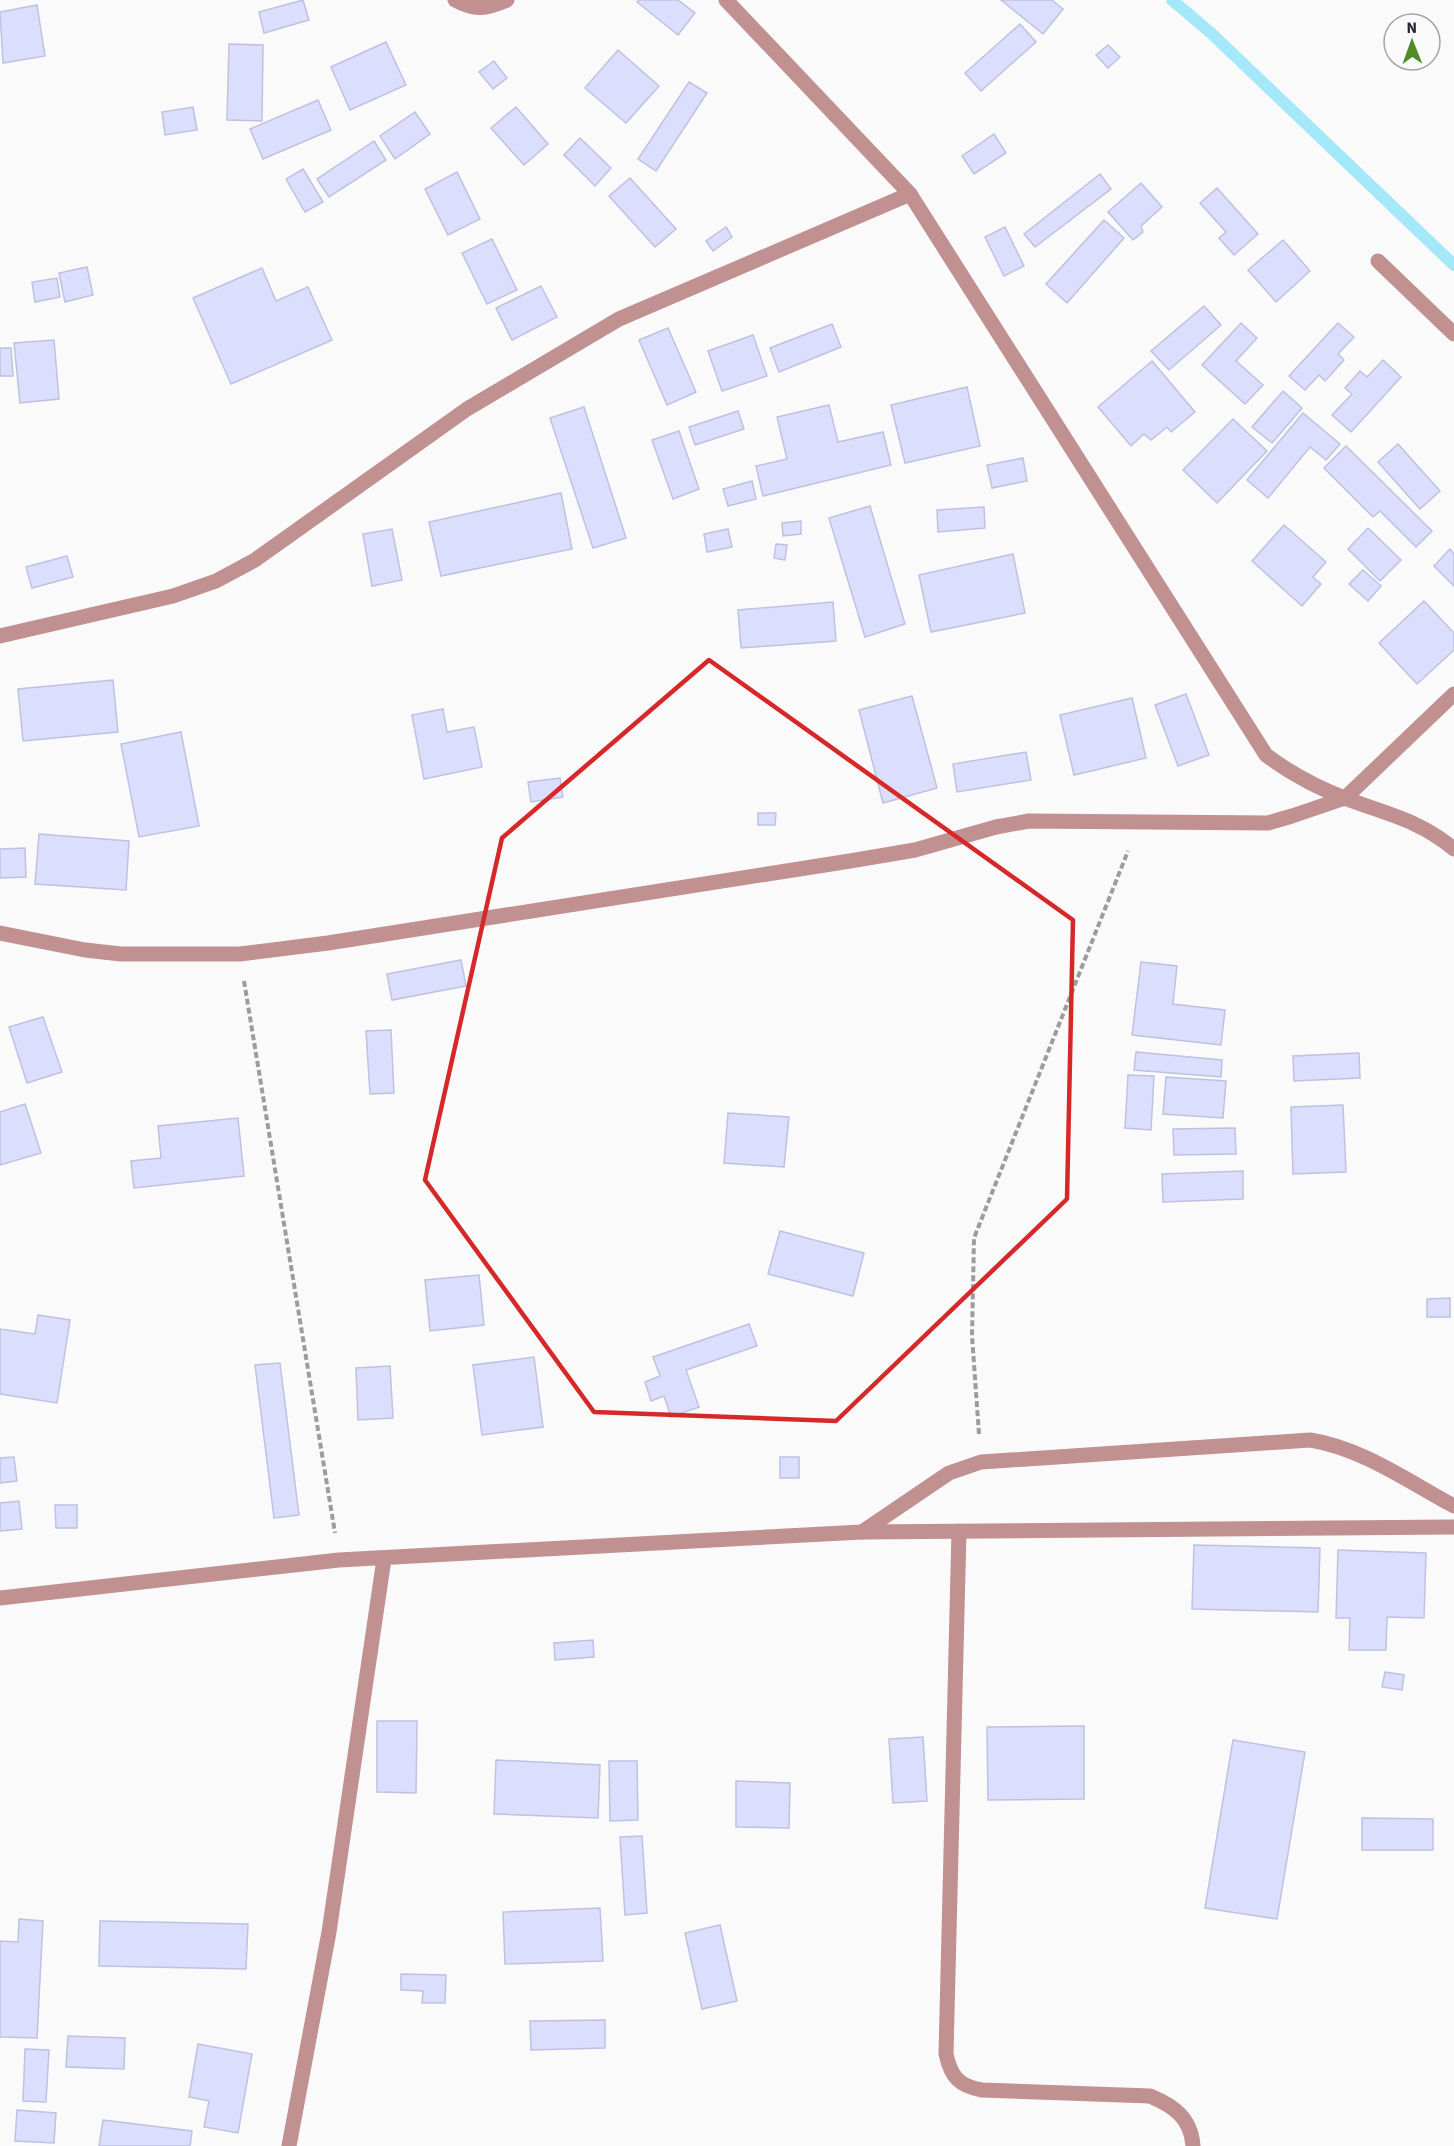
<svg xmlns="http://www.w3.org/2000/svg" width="1454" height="2146" font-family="'Source Sans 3',sans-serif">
  <rect width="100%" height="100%" fill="#fafafa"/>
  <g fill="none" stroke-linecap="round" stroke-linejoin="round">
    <!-- stream -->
    <polyline stroke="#a4e8fa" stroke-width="12" points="1172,0 1211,33 1454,265"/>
  </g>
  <!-- building -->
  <g fill="#dcdefe" stroke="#bfc1e0" stroke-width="1.5">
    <polygon points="303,0 309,20 264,33 259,12"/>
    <polygon points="639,0 678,0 695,13 678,35 637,2"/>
    <polygon points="1001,0 1052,0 1063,9 1043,34"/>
    <polygon points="37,5 45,56 3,63 0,12"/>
    <polygon points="1020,24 1036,42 981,91 965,73"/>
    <polygon points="386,42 406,85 350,110 331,67"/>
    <polygon points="229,44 263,45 262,121 227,120"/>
    <polygon points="1108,45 1120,57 1108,68 1096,55"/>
    <polygon points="618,50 659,86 626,123 585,88"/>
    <polygon points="494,61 507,78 493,89 479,72"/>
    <polygon points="689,82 707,93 656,171 638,159"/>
    <polygon points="318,100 331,130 263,159 250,129"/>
    <polygon points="193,107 197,130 165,135 162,112"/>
    <polygon points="516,107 548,144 524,165 491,128"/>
    <polygon points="415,112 430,134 395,159 380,136"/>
    <polygon points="994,134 1006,153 974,174 962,156"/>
    <polygon points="580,138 611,168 595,186 564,155"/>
    <polygon points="374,141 386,160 329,197 317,179"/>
    <polygon points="303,169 323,202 305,212 286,179"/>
    <polygon points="457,172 480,219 448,235 425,189"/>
    <polygon points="1100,174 1111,189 1035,247 1024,234"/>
    <polygon points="630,178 676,229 655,247 609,196"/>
    <polygon points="1141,183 1162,207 1141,226 1143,232 1133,240 1108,212"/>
    <polygon points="1217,188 1258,234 1234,255 1219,238 1226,232 1200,203"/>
    <polygon points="1104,220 1124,238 1067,303 1046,284"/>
    <polygon points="726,227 732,237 713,251 706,241"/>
    <polygon points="1005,227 1024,266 1004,276 985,237"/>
    <polygon points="492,239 517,290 487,304 462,253"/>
    <polygon points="1283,240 1310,271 1276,302 1248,270"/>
    <polygon points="87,267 93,295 65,302 59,273"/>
    <polygon points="262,268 276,301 308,287 332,340 231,384 193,298"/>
    <polygon points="57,278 60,297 35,302 32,282"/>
    <polygon points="541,286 557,317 512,340 496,308"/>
    <polygon points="1204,306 1221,325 1169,370 1151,351"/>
    <polygon points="1241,323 1257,338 1236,361 1263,385 1245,404 1202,365"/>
    <polygon points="1338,323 1354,337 1338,354 1344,360 1325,381 1319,375 1305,390 1289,376"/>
    <polygon points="832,324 841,347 779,372 770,348"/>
    <polygon points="668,328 696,392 667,405 639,340"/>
    <polygon points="753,335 767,376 722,391 708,351"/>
    <polygon points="54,340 59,399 20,403 14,343"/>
    <polygon points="0,348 11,348 13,376 0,376"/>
    <polygon points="1383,360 1401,377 1351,432 1332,415 1352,394 1345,388 1360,371 1367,377"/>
    <polygon points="1152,361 1195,412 1171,432 1167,427 1151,440 1144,434 1131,446 1098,407"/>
    <polygon points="967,387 980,446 905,463 891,405"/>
    <polygon points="1283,391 1302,408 1272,443 1252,427"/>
    <polygon points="829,405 838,442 883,432 891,465 763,496 756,466 787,459 777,417"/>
    <polygon points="584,407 626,538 593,548 550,418"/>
    <polygon points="738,411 744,429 695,445 689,427"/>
    <polygon points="1303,413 1340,444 1326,460 1310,447 1268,498 1247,480"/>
    <polygon points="1233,419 1267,451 1217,503 1183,470"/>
    <polygon points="679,431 699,489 673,499 652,440"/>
    <polygon points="1398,444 1440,491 1420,509 1378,462"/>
    <polygon points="1346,446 1432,531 1416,547 1380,511 1373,517 1324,468"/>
    <polygon points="1023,458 1027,481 992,488 987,465"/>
    <polygon points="752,481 756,499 728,506 723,489"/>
    <polygon points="561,493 572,549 441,576 429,522"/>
    <polygon points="870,506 905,624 865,637 829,518"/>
    <polygon points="984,507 985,528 938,532 937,510"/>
    <polygon points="801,521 801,534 783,536 782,523"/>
    <polygon points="1284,525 1326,562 1313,577 1321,584 1302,606 1252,561"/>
    <polygon points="1368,528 1401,560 1380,581 1348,549"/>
    <polygon points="392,529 402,580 372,586 363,534"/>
    <polygon points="728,529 732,547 707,552 704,534"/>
    <polygon points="776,544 787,545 785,560 774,558"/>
    <polygon points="1450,549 1454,554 1454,586 1434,566"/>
    <polygon points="1013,554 1025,613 931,632 919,575"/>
    <polygon points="67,556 73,577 32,588 26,567"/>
    <polygon points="1363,570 1381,586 1368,601 1349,584"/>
    <polygon points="1424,601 1454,633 1454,650 1417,684 1379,643"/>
    <polygon points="833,602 836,641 741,648 738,610"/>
    <polygon points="113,680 118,732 23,741 18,689"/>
    <polygon points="1186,694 1209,755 1178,766 1155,705"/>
    <polygon points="912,696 937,788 883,803 859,710"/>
    <polygon points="1132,698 1146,758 1074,775 1060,715"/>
    <polygon points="443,709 447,732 474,727 482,767 424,779 412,715"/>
    <polygon points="181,732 199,826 139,837 121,744"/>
    <polygon points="1026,752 1031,780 957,792 953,764"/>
    <polygon points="560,778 563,797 531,802 528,782"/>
    <polygon points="758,813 776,813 775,825 758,825"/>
    <polygon points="39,834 129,841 126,890 35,884"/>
    <polygon points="25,848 26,877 0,878 0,849"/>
    <polygon points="461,960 466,986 392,1000 387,974"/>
    <polygon points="1141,962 1177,966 1173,1004 1225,1010 1221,1045 1132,1035"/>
    <polygon points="43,1017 62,1072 27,1083 9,1027"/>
    <polygon points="391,1030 394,1093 370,1094 366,1031"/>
    <polygon points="1136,1052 1222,1060 1221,1077 1134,1070"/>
    <polygon points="1359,1053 1360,1078 1294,1081 1293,1056"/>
    <polygon points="1128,1075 1154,1076 1151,1130 1125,1128"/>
    <polygon points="1166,1077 1226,1081 1223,1118 1163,1114"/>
    <polygon points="25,1104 41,1153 0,1165 0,1112"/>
    <polygon points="1343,1105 1346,1172 1293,1174 1291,1107"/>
    <polygon points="728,1113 789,1117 784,1167 724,1163"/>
    <polygon points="238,1118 244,1176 134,1188 131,1161 161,1158 158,1126"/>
    <polygon points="1235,1128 1236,1154 1174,1155 1173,1129"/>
    <polygon points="1243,1171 1243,1199 1163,1202 1162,1174"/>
    <polygon points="780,1231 864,1253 853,1296 768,1274"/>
    <polygon points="479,1275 484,1325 430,1331 425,1280"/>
    <polygon points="1450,1298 1450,1317 1427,1317 1427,1299"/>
    <polygon points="38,1315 70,1320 57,1403 0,1394 0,1329 35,1334"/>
    <polygon points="749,1324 757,1346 686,1370 699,1407 671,1417 664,1396 651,1401 645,1382 660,1376 653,1357"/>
    <polygon points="534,1357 543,1427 482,1435 473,1365"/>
    <polygon points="280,1363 299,1515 274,1518 255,1365"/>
    <polygon points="390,1366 393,1418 358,1420 356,1368"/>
    <polygon points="14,1457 17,1481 0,1483 0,1458"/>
    <rect x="780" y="1457" width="19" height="21"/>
    <polygon points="19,1501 22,1529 0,1531 0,1503"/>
    <polygon points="55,1505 77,1505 77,1528 56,1528"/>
    <polygon points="1194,1545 1320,1548 1318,1612 1192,1609"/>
    <polygon points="1338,1550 1426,1553 1424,1618 1387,1617 1386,1650 1349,1650 1350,1618 1336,1618"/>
    <polygon points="593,1640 594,1657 555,1660 554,1643"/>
    <polygon points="1385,1672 1404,1675 1402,1690 1382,1687"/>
    <polygon points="377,1721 417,1721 416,1793 377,1792"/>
    <polygon points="1084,1726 1084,1799 988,1800 987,1727"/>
    <polygon points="923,1737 927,1801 893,1803 889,1739"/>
    <polygon points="1233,1740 1305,1752 1277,1919 1205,1908"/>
    <polygon points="496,1760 600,1765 598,1818 494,1814"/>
    <polygon points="609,1761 637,1761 638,1820 610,1821"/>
    <polygon points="736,1781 790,1783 789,1828 736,1827"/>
    <polygon points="1362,1818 1433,1819 1433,1850 1362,1850"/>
    <polygon points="642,1836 647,1913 625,1915 620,1837"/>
    <polygon points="600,1908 603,1961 505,1964 503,1912"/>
    <polygon points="19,1919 43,1921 37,2038 0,2037 0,1941 18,1942"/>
    <polygon points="100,1921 248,1924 246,1969 99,1966"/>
    <polygon points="720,1925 737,2001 702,2009 685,1933"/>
    <polygon points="401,1974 446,1975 445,2003 422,2003 423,1991 401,1990"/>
    <polygon points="605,2020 605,2048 531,2050 530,2021"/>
    <polygon points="68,2036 125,2038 124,2069 66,2067"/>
    <polygon points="198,2044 252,2054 238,2133 204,2127 209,2101 189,2097"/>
    <polygon points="25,2049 49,2050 46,2102 23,2101"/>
    <polygon points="17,2110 56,2113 54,2143 15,2141"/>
    <polygon points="103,2120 192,2131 190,2146 99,2146"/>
  </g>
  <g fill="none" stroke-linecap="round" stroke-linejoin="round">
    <!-- path -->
    <g stroke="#9c9ba0" stroke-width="4" stroke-dasharray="6 3" stroke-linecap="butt">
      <polyline points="244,981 335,1533"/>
      <polyline points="979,1434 972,1336 974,1238 1128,851"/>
    </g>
    <!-- street -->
    <g stroke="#c19091" stroke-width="15">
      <path d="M455 0C475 11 486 9 507 0"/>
      <path d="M726 0 910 194 1266 755C1290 773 1318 788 1347 799 1387 814 1419 820 1454 849"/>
      <polyline points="1378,261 1454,334"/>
      <polyline points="0,636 173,596 216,581 255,560 467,409 619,319 910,194"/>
      <polyline points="0,933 85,950 121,954 240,954 328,943 850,861 915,850 996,827 1029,821 1268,823 1292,816 1345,798 1454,694"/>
      <path d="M959 1531 946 2054C951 2077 959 2086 982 2090L1150 2096C1174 2106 1191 2118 1193 2146"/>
      <path d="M862 1532 949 1473 981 1462 1310 1440C1362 1448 1409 1482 1454 1506"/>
      <polyline points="0,1598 339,1560 862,1532 1454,1527"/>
      <polyline points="289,2146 329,1932 384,1559"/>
    </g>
  </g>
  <!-- marked area -->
  <path fill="none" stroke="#d62828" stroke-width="4.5" stroke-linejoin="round" d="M709 660 1073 920 1067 1199 836 1421 594 1412 425 1180 502 838Z"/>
  <!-- north arrow -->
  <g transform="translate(1412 42) rotate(359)"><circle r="28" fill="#fafafa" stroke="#a5a4a9" stroke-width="1.5"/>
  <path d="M0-4.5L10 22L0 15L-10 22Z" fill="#4f8b2a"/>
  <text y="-9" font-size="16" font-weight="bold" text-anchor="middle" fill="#262430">N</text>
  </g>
</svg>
